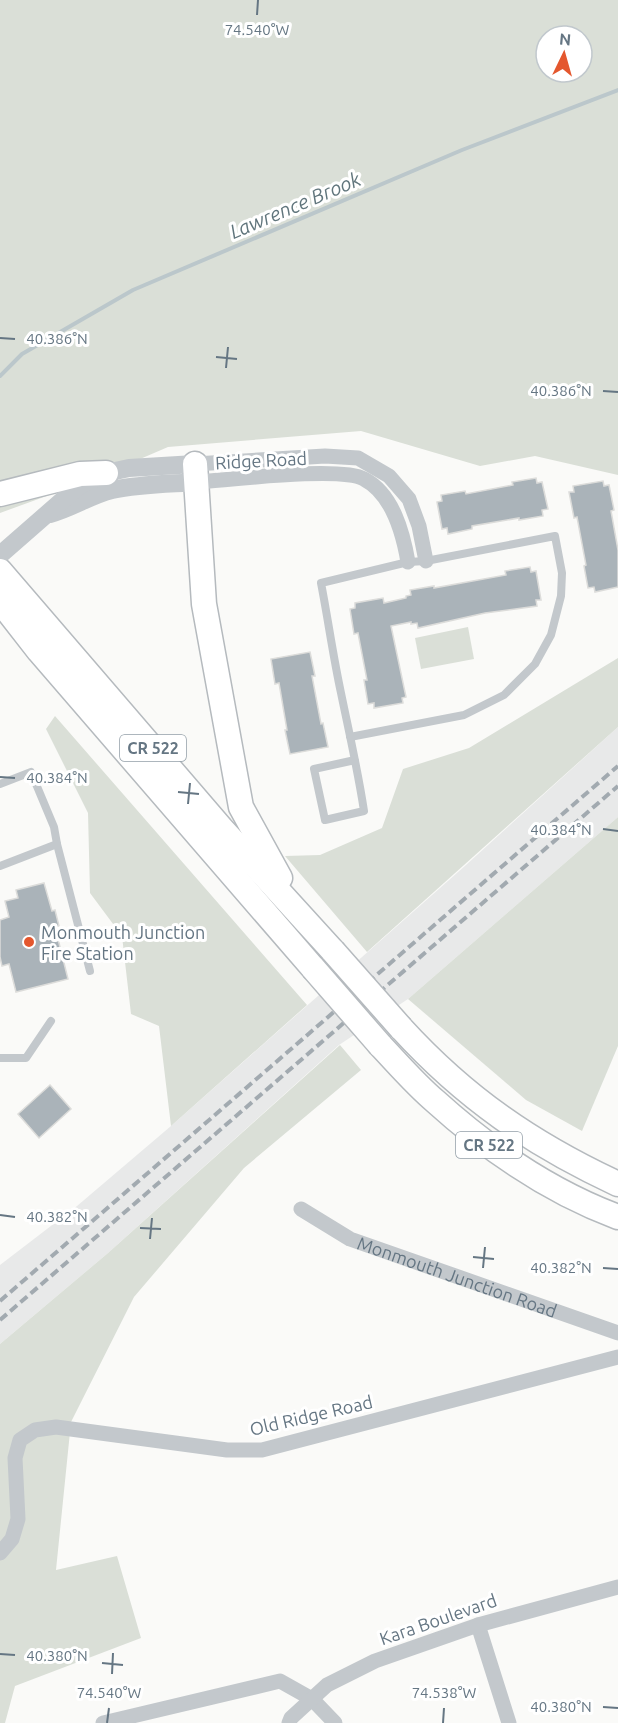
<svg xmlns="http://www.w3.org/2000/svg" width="618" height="1723" font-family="Ubuntu,sans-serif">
  <rect width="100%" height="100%" fill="#fafaf8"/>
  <!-- built -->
  <polygon fill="#e8e9e9" points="618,727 618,817 408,999 339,1045 108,1253 0,1344 0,1265 77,1206 171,1126 466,865"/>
  <!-- green -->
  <g fill="#dadfd7" fill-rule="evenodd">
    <path d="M0 0H618V475L535 456 480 466 361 431 168 447 96 478 0 513ZM546 36H582V72H546Z"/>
    <polygon points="468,627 474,659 421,669 415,638"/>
    <polygon points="618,658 618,727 367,952 285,856 320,855 382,828 403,769 469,748"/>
    <polygon points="55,716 307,1005 171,1126 159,1026 131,1014 122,936 90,893 88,813 46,729"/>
    <polygon points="618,817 618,1046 582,1131 526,1100 408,999"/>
    <polygon points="340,1045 361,1070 244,1168 134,1297 71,1422 56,1570 117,1556 141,1638 15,1686 5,1723 0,1723 0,1344 108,1253"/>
  </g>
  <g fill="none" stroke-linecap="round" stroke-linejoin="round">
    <!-- stream -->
    <polyline stroke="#bbc7cb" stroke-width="4" points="0,376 22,354 133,290 462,150 618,90"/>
  </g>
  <!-- building -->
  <g fill="#aab3b9" stroke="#dcdcda" stroke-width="1.5">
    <polygon points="536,478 537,483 542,482 548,509 542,510 543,516 519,520 519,518 472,526 472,529 448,534 447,528 442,529 437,502 442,501 441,495 465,491 466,494 513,485 512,482"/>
    <polygon points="603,481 604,486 609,485 614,510 611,511 618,550 618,587 595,592 594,587 588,588 584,566 586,565 577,517 574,518 569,492 574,492 573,486"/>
    <polygon points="530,567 531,572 536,571 541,600 536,600 537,606 485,613 418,628 417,623 411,624 411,622 391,626 406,697 402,698 403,703 374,708 374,703 368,704 364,680 367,680 358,633 354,634 350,609 355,608 355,603 383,598 384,603 406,598 406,596 411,595 410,590 434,586 434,588 506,575 505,571"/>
    <polygon points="310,652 315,676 312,676 321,724 323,723 328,747 290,754 285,730 287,730 279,683 275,684 271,659"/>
    <polygon points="44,883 52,911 55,910 59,926 55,927 68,979 16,992 9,964 2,966 0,957 0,920 9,917 5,901 18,898 16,890"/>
    <polygon points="50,1085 71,1109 39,1138 18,1114"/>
  </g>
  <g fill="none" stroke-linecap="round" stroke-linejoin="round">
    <defs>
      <g id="primary">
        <polyline points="195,464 204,604 241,807 280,878"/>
        <polyline points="0,494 80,474 106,473"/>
        <polyline points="0,571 221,828 333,951"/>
        <polyline points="0,601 39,651 313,968"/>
        <path d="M401 1028C465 1098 532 1144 618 1184"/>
        <path d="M380 1045C398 1064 415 1084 435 1101 488 1149 551 1192 618 1217"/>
      </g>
    </defs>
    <!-- primary casing -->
    <use href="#primary" stroke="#b5babe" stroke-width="27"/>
    <!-- service -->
    <g stroke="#c3c8cc" stroke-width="8">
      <path d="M350 737 464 715 504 695 535 664 551 635 561 596 562 573 555 536 426 561 408 562 321 583C328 619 333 656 341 693 349 732 358 771 364 811L325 820 314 769 355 760"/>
      <polyline points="0,784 31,772 54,827 57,844 0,866"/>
      <polyline points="57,844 90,971"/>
      <polyline points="0,1058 26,1058 51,1021"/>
    </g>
    <!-- minor -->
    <g stroke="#c3c8cc" stroke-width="15">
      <polyline points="195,464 325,456 358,458 389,476 409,499 419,526 426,561"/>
      <path d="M197 482C229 480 341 466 364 479 393 494 403 533 408 562"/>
      <path id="s1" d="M301 1209 350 1239 618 1333"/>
      <polyline points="0,1553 12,1539 18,1519 15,1458 20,1440 35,1430 56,1427 227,1450 262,1450 618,1357"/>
      <polyline points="478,1625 509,1723"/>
      <polyline points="103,1723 280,1681 312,1699 335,1723"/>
      <polyline points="289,1723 291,1718 327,1685 375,1661 478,1625 618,1587"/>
    </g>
    <!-- tertiary -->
    <g stroke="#c3c8cc" stroke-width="18">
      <path d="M50 514C72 508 91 495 112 490 140 484 169 484 197 482"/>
      <polyline points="0,555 80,485 106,473 129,468 195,464"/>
    </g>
    <!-- primary -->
    <use href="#primary" stroke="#fff" stroke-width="24"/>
    <!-- rail -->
    <g stroke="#a2aab0" stroke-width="4" stroke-dasharray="9 4.5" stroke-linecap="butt">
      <polyline points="0,1301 618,766"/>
      <polyline points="0,1320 618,786"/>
    </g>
    <defs>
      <g id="primary-bridge">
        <polyline points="333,951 401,1028"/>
        <polyline points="313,968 380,1045"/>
      </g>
    </defs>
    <!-- primary-bridge casing -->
    <use href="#primary-bridge" stroke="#b5babe" stroke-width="27" stroke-linecap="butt"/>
    <!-- primary-bridge -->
    <use href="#primary-bridge" stroke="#fff" stroke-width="24"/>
  </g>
  <!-- ticks -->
  <path fill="none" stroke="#657683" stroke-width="2" d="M257 15 258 0M0 338 15 339M216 357 237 359M226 368 228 347M603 391 618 392M0 777 15 778M178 792 199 794M188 804 190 783M603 829 618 831M0 1215 15 1217M140 1228 161 1229M150 1239 152 1218M473 1257 494 1259M483 1268 485 1247M603 1268 618 1269M0 1654 15 1655M102 1663 123 1665M112 1674 113 1653M603 1707 618 1708M107 1723 109 1708M443 1723 444 1708"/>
  <!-- markers -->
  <circle fill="#e4572e" stroke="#fff" stroke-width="2" cx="29" cy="942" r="6"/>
  <g text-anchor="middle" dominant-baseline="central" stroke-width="6" stroke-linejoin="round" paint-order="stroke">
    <!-- shield labels -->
    <g fill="#fff" stroke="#939fa8" stroke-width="1.5">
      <rect x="120" y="735" width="66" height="26" rx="4.5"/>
      <rect x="456" y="1132" width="66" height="26" rx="4.5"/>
    </g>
    <g font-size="16" font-weight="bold" fill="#657683">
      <text x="153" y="748">CR 522</text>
      <text x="489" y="1145">CR 522</text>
    </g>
    <!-- street labels -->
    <g font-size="18" fill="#657683" stroke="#fff">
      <text transform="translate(261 460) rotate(-3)">Ridge Road</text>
      <text stroke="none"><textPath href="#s1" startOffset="171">Monmouth Junction Road</textPath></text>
      <text transform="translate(311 1415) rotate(-13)">Old Ridge Road</text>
      <text transform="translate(438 1619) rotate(-19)">Kara Boulevard</text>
    </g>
    <!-- poi labels -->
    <g font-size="18" fill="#657683" stroke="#fff" text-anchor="start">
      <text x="41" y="932">Monmouth Junction<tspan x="41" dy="21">Fire Station</tspan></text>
    </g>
    <!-- water labels -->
    <g font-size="20" font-style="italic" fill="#60757c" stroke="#fff">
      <text transform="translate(295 205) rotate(-23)">Lawrence Brook</text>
    </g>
  </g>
  <g font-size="15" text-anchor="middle" fill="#657683" stroke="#fff" stroke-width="6" stroke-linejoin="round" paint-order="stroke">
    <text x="257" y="35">74.540°W</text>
    <text x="57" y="344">40.386°N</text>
    <text x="561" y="396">40.386°N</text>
    <text x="57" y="783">40.384°N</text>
    <text x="561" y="835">40.384°N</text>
    <text x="57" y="1222">40.382°N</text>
    <text x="561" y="1273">40.382°N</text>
    <text x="57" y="1661">40.380°N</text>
    <text x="109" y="1698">74.540°W</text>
    <text x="444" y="1698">74.538°W</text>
    <text x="561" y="1712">40.380°N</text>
  </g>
  <!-- north arrow -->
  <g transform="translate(564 54) rotate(5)"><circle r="28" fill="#ffffff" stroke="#c1c8cd" stroke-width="1.5"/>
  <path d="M0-4.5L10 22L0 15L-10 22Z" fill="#e4572e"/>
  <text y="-9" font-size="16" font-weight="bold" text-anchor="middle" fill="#657683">N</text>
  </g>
</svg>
